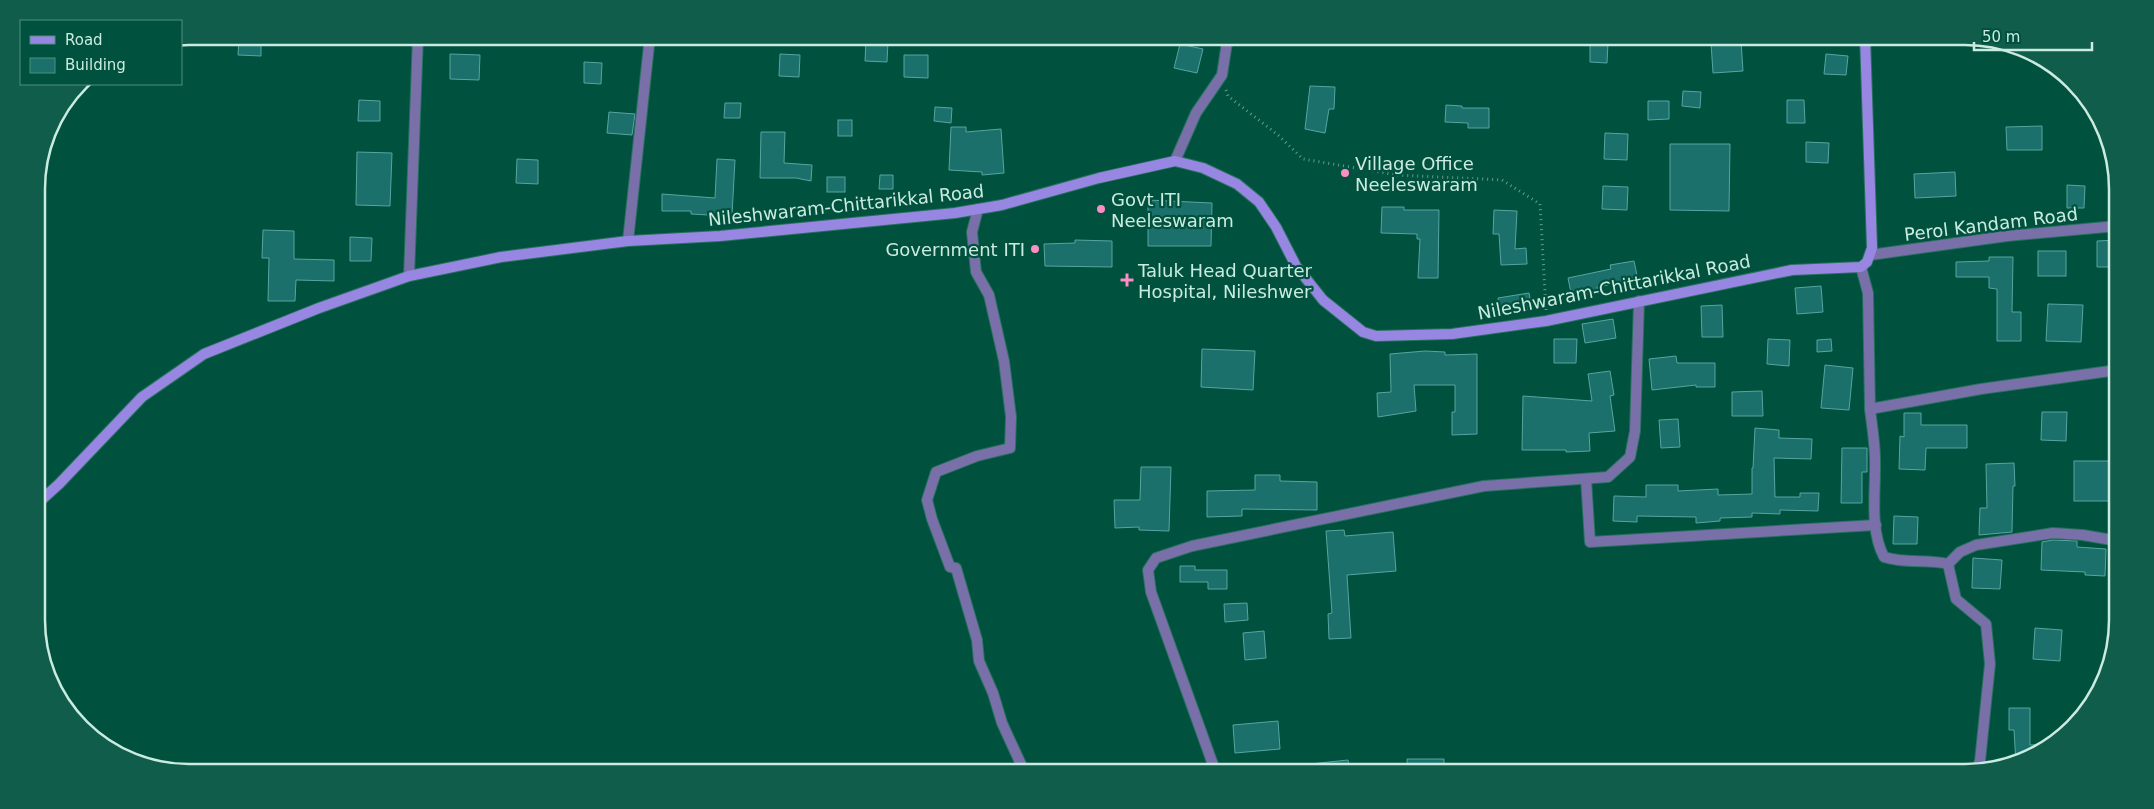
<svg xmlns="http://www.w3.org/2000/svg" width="2154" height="809" font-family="'DejaVu Sans',sans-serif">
  <rect width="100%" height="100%" fill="#00513e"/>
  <!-- building -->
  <g fill="#1b706c" stroke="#57a5a0">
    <polygon points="239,38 261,39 261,56 238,55"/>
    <polygon points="866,41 888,42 887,62 865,61"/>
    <polygon points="1741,41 1743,71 1713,73 1711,43"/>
    <polygon points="1590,42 1608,43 1607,63 1590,62"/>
    <polygon points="1180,44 1203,49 1197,73 1174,68"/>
    <polygon points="450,54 480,55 479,80 450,79"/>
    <polygon points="780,54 800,55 799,77 779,76"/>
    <polygon points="1826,54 1848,56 1846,75 1824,74"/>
    <polygon points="904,55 928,55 928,78 904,77"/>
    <polygon points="584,62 602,63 601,84 584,83"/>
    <polygon points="1310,86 1335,87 1334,109 1329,109 1325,133 1305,129"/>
    <polygon points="1683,91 1701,92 1700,108 1682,106"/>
    <polygon points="359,100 380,101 380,121 358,121"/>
    <polygon points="1787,100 1804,100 1805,123 1787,123"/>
    <polygon points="1648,101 1669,101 1669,119 1648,120"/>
    <polygon points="725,103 741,103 740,118 724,118"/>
    <polygon points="1446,105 1462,106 1462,108 1489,108 1489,128 1468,128 1468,123 1445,122"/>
    <polygon points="935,107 952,108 951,123 934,121"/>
    <polygon points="609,112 635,114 632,135 607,133"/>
    <rect x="838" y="120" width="14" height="16"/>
    <polygon points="2042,126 2042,150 2007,150 2006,127"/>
    <polygon points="951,127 966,127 966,132 1001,129 1004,173 982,175 982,172 949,170"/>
    <polygon points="761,132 785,132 784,163 812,165 811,181 796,178 760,178"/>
    <polygon points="1605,133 1628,134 1627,160 1604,159"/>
    <polygon points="1806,142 1829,143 1828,163 1806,162"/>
    <polygon points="1670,144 1730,144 1729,211 1670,210"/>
    <polygon points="357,152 392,153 390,206 356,205"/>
    <polygon points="517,159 538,160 538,184 516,183"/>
    <polygon points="717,159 735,160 732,215 708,214 708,215 691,214 691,211 662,211 662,194 715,198"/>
    <polygon points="1955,172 1956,196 1915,198 1914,174"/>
    <polygon points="880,175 893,175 893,189 879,189"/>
    <rect x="827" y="177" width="18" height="15"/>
    <polygon points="2067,185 2085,186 2084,208 2067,208"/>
    <polygon points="1603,186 1628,187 1627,210 1602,209"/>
    <polygon points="1148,200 1212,203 1211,246 1148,246"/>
    <polygon points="1382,207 1404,207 1404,210 1439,210 1438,278 1418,278 1420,239 1417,239 1417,234 1381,233"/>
    <polygon points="1494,210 1517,211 1515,249 1526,248 1527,264 1501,265 1499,234 1493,234"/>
    <polygon points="263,230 294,231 294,259 334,260 334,281 296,280 295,301 268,301 269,258 262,258"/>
    <polygon points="350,237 372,238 371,261 350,261"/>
    <polygon points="1075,240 1112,241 1112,267 1045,266 1044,244 1075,243"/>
    <polygon points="2117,240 2117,267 2097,267 2097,241"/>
    <rect x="2038" y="251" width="28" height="25"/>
    <polygon points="1989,257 2013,257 2012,312 2021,312 2021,341 1997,341 1997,289 1989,288 1989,277 1956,277 1956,262 1989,261"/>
    <polygon points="1634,261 1638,280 1597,287 1598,292 1572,298 1568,278 1611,269 1610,265"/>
    <polygon points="1821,286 1823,312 1797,314 1795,288"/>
    <polygon points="1529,293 1532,309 1500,314 1498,298"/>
    <polygon points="2048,304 2083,305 2081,342 2046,341"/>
    <polygon points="1722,305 1723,337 1702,337 1701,306"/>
    <polygon points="1613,319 1616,338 1585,343 1582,324"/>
    <polygon points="1554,339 1577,339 1576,363 1554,363"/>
    <polygon points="1768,339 1790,340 1789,366 1767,364"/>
    <polygon points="1831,339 1832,351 1817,352 1817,340"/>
    <polygon points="1202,349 1255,351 1253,390 1201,387"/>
    <polygon points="1425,351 1445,352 1445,355 1477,354 1477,434 1452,435 1452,412 1455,412 1455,385 1414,385 1416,411 1378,417 1377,393 1391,392 1390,354"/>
    <polygon points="1676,356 1677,363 1715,363 1715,387 1696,387 1696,385 1652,390 1649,359"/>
    <polygon points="1825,365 1853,368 1849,410 1821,408"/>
    <polygon points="1610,371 1614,395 1610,396 1615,431 1589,433 1590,451 1566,452 1566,450 1522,450 1523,396 1592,401 1588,374"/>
    <polygon points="1762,391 1763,416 1732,416 1732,392"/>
    <polygon points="2042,412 2067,412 2066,441 2041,440"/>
    <polygon points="1904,413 1921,413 1921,425 1967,425 1967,448 1926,448 1925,470 1899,469 1900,436 1904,437"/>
    <polygon points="1678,419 1680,447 1661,448 1659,420"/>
    <polygon points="1755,428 1779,430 1779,438 1812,439 1811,459 1774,458 1775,497 1800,497 1800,493 1819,493 1818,511 1780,510 1780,514 1752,513 1752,517 1720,518 1720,521 1696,523 1696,517 1637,516 1637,522 1613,521 1614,496 1646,497 1646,485 1678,485 1678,491 1718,489 1718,495 1752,494 1752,468 1753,468"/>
    <polygon points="1842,448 1867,448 1867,472 1862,472 1862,503 1841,503"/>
    <rect x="2074" y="461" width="42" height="40"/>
    <polygon points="2014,463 2015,486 2013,486 2012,532 1979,535 1980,508 1987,508 1986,464"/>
    <polygon points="1141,467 1171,467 1169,531 1139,530 1139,527 1115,528 1114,500 1140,500"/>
    <polygon points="1255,475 1280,475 1280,481 1317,482 1317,510 1242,509 1242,516 1207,517 1207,491 1255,490"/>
    <polygon points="1894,516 1918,517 1917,544 1893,544"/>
    <polygon points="1344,530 1345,536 1393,532 1396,571 1347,575 1351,638 1329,639 1328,614 1332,613 1326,531"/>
    <polygon points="2053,540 2077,541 2077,547 2106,549 2105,576 2085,575 2085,572 2041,570 2042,542"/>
    <polygon points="1973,558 2002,560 2000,589 1972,588"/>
    <polygon points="1180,566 1195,566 1195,570 1227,570 1227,589 1208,589 1208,582 1180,582"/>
    <polygon points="1247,603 1248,620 1225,622 1224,604"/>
    <polygon points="2035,628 2062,630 2060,661 2033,659"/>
    <polygon points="1264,631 1266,658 1245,660 1243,633"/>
    <polygon points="2009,708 2030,708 2030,745 2052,744 2016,764 2014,730 2009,730"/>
    <polygon points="1278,721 1280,749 1235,753 1233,725"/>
    <polygon points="1407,759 1444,759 1444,773 1408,773"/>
    <polygon points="1348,760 1350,773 1310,773 1310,764"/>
  </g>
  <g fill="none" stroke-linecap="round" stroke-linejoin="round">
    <defs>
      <g id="street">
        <polyline points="1175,161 1196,113 1222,75 1228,36"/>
        <polyline points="978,209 972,232 976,272 989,295 1004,361 1011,417 1010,448 977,456 936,472 927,500 932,519 950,567 956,568 977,640 979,661 993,693 1002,723 1025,773"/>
        <polyline points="628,241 650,36"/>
        <polyline points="1870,255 2007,236 2117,226"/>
        <polyline points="1861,267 1868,293 1870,409 1981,389 2117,370"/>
        <polyline points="409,276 418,36"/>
        <path d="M1870 409C1872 426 1875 443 1875 460 1876 490 1869 529 1884 557 1905 564 1927 559 1948 564L1956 599 1986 624 1990 664 1980 761 1976 772"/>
        <polyline points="1586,479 1590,542 1876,525"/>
        <polyline points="1948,564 1960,552 1976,545 2053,533 2083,535 2118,541"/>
        <polyline points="1216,773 1151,592 1148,570 1156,558 1192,546 1484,486 1608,477 1630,457 1635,431 1639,301"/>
      </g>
      <polyline id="secondary" points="38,503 59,484 142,397 204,354 319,308 409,276 501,257 628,241 720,236 955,213 1002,205 1099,178 1175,161 1203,168 1237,184 1259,202 1276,227 1296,266 1323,300 1363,332 1376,336 1452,334 1546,321 1792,270 1861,267 1867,262 1872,248 1865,36"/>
    </defs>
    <!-- street casing -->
    <use href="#street" stroke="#28705e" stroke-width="12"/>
    <!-- secondary casing -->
    <use href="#secondary" stroke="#28705e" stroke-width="12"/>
    <!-- path -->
    <polyline stroke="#629c8c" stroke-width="3" stroke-dasharray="1 4" stroke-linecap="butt" points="1226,90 1228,96 1278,135 1303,159 1397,175 1502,180 1540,204 1546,310"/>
    <!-- street -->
    <use href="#street" stroke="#7970aa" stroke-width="10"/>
    <!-- secondary -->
    <use href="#secondary" stroke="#9787e2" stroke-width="10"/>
  </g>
  <!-- markers -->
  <g fill="#fb8fc3" stroke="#00513e" stroke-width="2">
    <circle cx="1345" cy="173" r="5"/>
    <circle cx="1101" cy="209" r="5"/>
    <circle cx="1035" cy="249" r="5"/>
    <path d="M1124.5 272.5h5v5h5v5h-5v5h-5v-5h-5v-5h5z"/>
  </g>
  <g text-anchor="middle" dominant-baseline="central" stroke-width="4.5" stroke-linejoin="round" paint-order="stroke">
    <!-- poi labels -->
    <g font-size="18" fill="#caebdf" stroke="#00513e" text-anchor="start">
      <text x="1355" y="163">Village Office<tspan x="1355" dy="21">Neeleswaram</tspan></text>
      <text x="1111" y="199">Govt ITI<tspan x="1111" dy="21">Neeleswaram</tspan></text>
      <text x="1025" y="249" text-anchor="end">Government ITI</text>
      <text x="1138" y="270">Taluk Head Quarter<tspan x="1138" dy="21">Hospital, Nileshwer</tspan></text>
    </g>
    <!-- street labels -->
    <g font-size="18" fill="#caebdf" stroke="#00513e">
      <text transform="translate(846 205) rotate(-6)">Nileshwaram-Chittarikkal Road</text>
      <text transform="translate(1991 224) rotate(-7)">Perol Kandam Road</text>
      <text transform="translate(1614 287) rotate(-11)">Nileshwaram-Chittarikkal Road</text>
    </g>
  </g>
  <!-- crop -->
  <path d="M0 0H2154V809H0ZM189 45H1965A144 144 0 0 1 2109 189V620A144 144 0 0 1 1965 764H189A144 144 0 0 1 45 620V189A144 144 0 0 1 189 45Z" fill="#105d4b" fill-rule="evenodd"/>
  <path fill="none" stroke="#caebdf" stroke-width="2.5" d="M189 45H1965A144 144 0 0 1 2109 189V620A144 144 0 0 1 1965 764H189A144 144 0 0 1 45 620V189A144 144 0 0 1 189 45Z"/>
  <!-- legend -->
  <rect x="20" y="20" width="162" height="65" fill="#00513e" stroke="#518f7e"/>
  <rect x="30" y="36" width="25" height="8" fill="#9787e2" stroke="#518f7e"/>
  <text x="65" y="45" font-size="15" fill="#caebdf">Road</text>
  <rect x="30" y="58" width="25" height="15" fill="#1b706c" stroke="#518f7e"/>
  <text x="65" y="70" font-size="15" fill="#caebdf">Building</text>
  <!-- scale -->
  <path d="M1974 42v8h118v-8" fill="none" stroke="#caebdf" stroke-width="2.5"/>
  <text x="1982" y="42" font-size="15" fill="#caebdf" stroke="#00513e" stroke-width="4" paint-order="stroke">50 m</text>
</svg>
